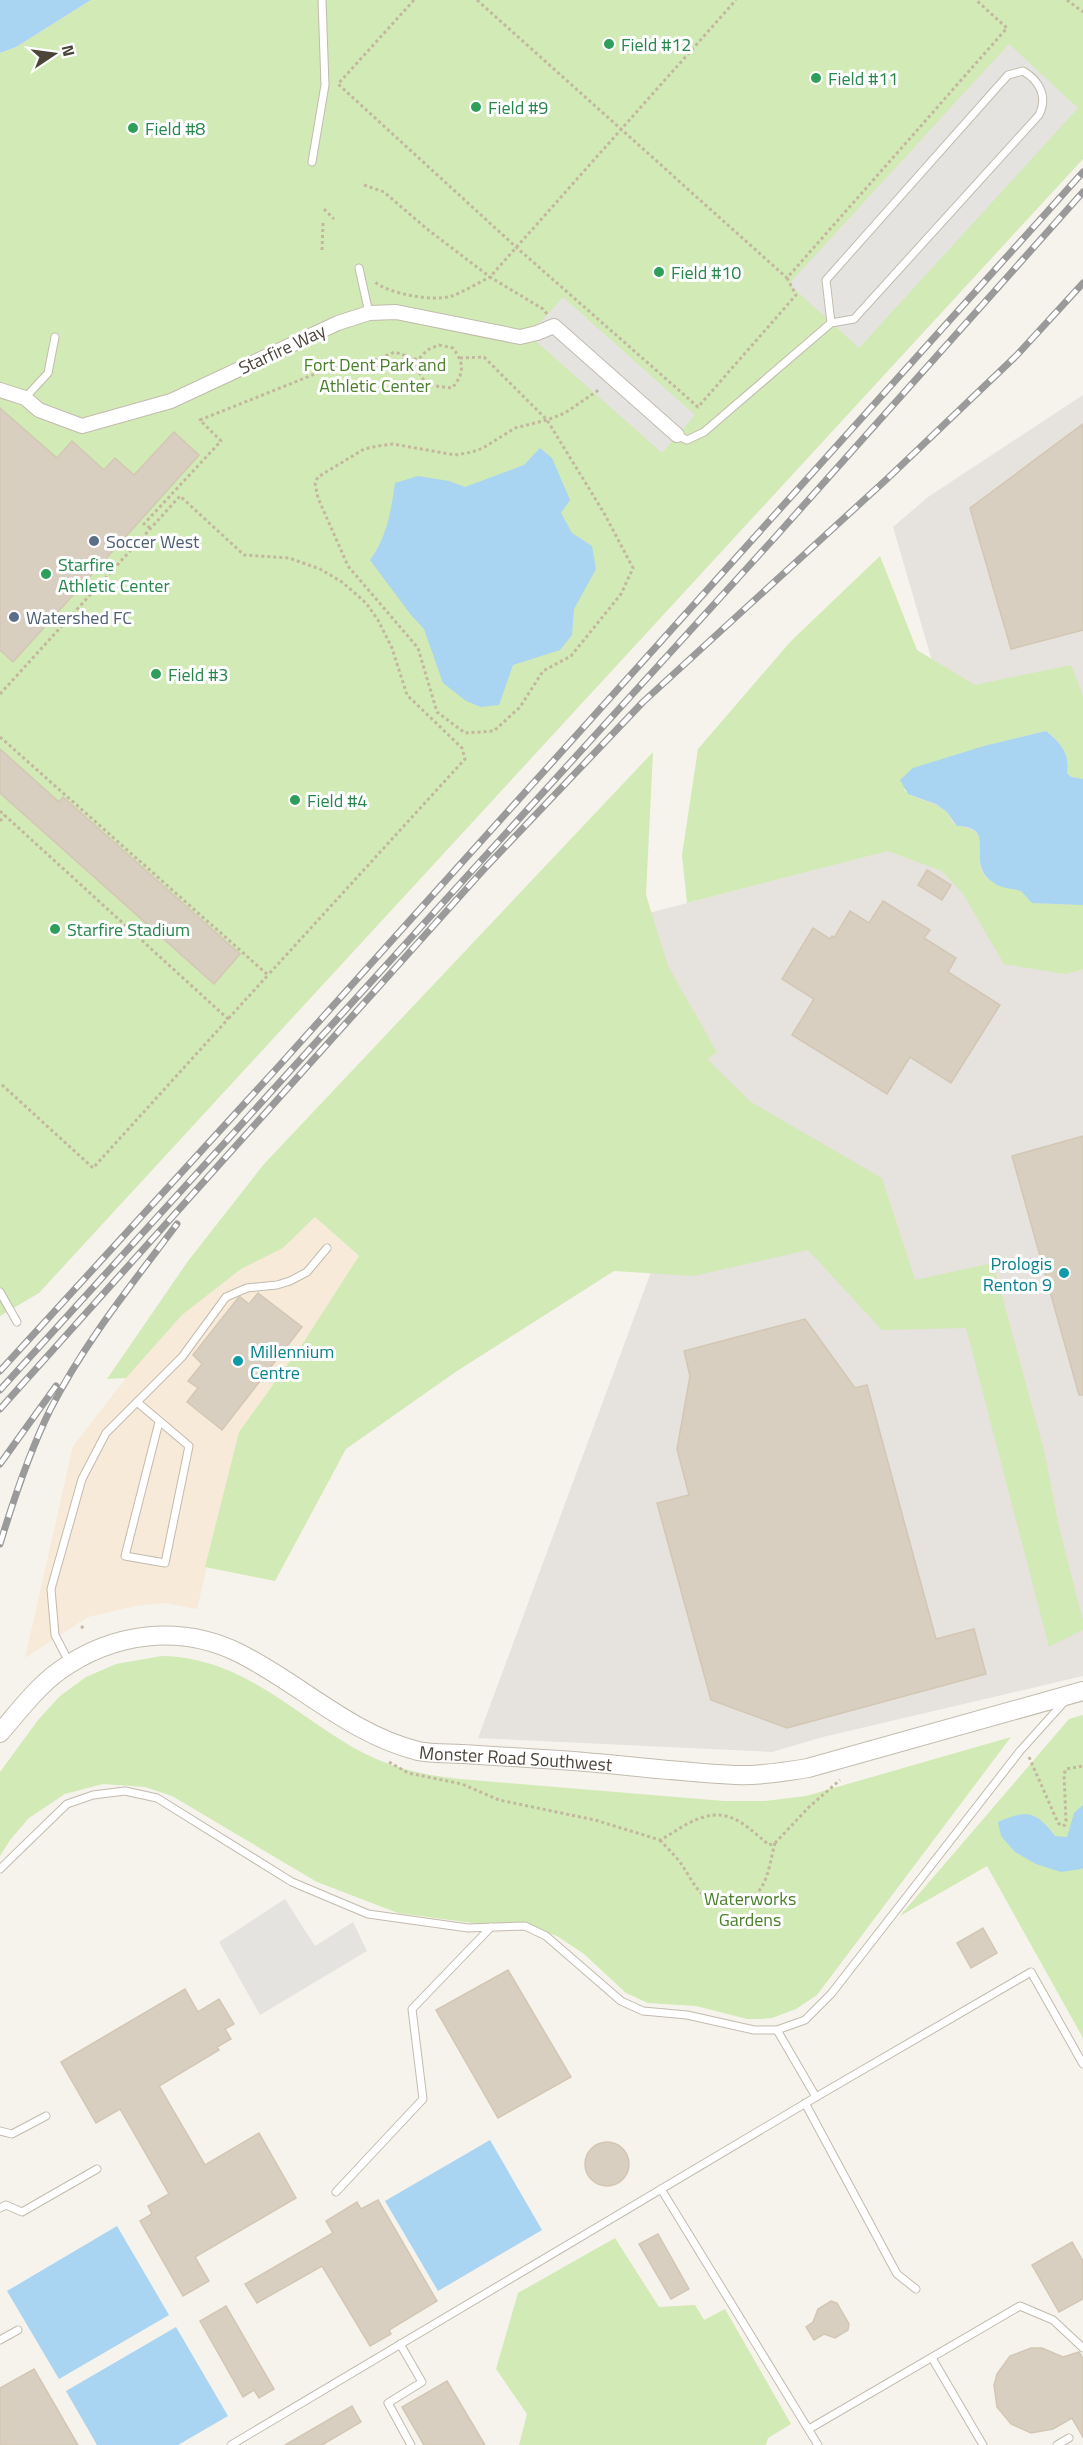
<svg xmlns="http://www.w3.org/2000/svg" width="1083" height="2445" font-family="'Titillium Web',sans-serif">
  <rect width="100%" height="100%" fill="#f6f3ec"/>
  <!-- commercial -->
  <polygon fill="#f7ead8" points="315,1217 359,1257 303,1343 239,1432 197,1609 165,1603 136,1606 88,1617 25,1658 73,1446 126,1378 182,1315 241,1269 283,1248"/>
  <!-- industrial -->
  <polygon fill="#e6e2dd" points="1083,395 1083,1676 823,1737 772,1752 478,1738 687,1175 622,920 887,851 948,716 893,527 928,497"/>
  <!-- green -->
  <g fill="#d2eab5">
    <polygon points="91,0 1083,0 1083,159 39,1293 0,1316 0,53 16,47"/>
    <path d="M880 556 917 650 975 685 1071 665 1083 696V779L1071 777 1067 773C1070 754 1061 742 1046 731L984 746 932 763 904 790C918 804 947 800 952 823L975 831 981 841C975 879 987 883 1021 891L1032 903 1083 905V969L1066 974 1004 964 963 894 942 871 888 851 687 903 682 855 698 749 791 641Z"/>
    <polygon points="653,752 646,895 668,966 717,1052 707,1059 751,1102 882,1178 915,1280 993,1263 1045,1454 1058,1523 1083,1621 1083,1630 1049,1647 966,1328 882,1330 808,1250 694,1276 614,1271 457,1371 346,1449 275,1581 205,1567 239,1432 303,1343 359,1256 315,1217 283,1248 241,1269 182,1315 126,1378 107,1379 188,1261 264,1164"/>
    <path d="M162 1656C242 1658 288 1710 354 1748 387 1767 423 1775 460 1779L724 1801H765L806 1796 1011 1737 817 1995 796 2009 772 2018 760 2019H747L696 2006 648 2003 626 1993 584 1954 557 1936 530 1927 487 1925 398 1913 317 1882 172 1796 145 1787 103 1784 65 1794 29 1818 10 1840 0 1856V1772L38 1720 60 1696 86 1677 116 1664Z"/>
    <polygon points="1083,1715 1083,2038 987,1866 900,1916 1069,1719"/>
    <polygon points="615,2238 659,2307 695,2305 704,2320 725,2309 791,2424 768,2438 766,2445 519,2445 527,2414 496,2369 518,2293"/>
  </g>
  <!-- parking -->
  <g fill="#e5e3e0">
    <polygon points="1009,44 1078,108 859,348 789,284"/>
    <polygon points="563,297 695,415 662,453 529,335"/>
    <polygon points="285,1899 315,1946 353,1922 367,1951 260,2015 219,1942"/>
  </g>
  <!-- water -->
  <g fill="#a9d4f2">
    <polygon points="0,0 91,0 16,47 0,53"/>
    <path d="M540 448 552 458 570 500 561 513 572 533 592 546 596 569 574 609 572 635 560 650 513 665 499 705 481 707 466 701 443 683 424 629 411 615 370 560C387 537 391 511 395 483L418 476 449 481 465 487 524 465Z"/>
    <path d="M1046 731C1061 743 1070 754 1067 773L1071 777 1083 779V905L1032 903 1021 891C1012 888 1002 889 994 883 962 863 1001 827 957 826L947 812 936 804 908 794 900 780 913 768 984 746Z"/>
    <path d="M1083 1805V1868L1081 1869 1061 1872 1036 1864 1015 1852 1001 1836 998 1822C1027 1810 1035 1810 1055 1836L1067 1837 1074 1813Z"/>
    <polygon points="490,2140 542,2230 438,2291 385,2201"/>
    <polygon points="117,2226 169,2315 59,2379 7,2291"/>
    <polygon points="176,2327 228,2416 178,2445 97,2445 66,2391"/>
  </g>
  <!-- building -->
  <g fill="#d8cfc1" stroke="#d3c7b4" stroke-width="1.5">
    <polygon points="0,408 57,458 72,441 104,470 115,458 134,475 174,432 199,455 13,662 0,650"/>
    <polygon points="1083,424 1083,630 1011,649 970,508"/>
    <polygon points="0,749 59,802 63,797 240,954 214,984 0,793"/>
    <polygon points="927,870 951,885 942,900 918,885"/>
    <polygon points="883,901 930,930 924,938 956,958 948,972 1000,1005 951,1083 910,1057 887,1094 792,1035 814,999 782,979 813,928 830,939 832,936 834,938 850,911 869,923"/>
    <polygon points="1083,1136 1083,1395 1079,1395 1012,1156"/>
    <polygon points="258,1293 302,1327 222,1430 187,1402 198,1388 188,1381 202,1364 193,1355 238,1298 240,1297 249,1304"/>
    <polygon points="805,1319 855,1388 867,1385 936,1639 974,1629 986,1674 787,1728 711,1700 657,1503 689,1495 677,1449 690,1376 684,1351"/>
    <polygon points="983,1928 997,1953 971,1968 957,1943"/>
    <polygon points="508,1970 571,2077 498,2118 436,2010"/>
    <polygon points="185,1989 198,2012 219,1999 234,2024 225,2029 231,2039 217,2047 219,2050 159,2086 205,2165 259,2133 296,2198 195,2257 209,2281 183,2296 140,2221 152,2214 148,2206 169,2194 120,2109 96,2123 61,2062"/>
    <circle cx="607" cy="2164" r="22"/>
    <polygon points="378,2200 437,2301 389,2330 391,2334 370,2346 322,2266 257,2303 245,2284 333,2233 326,2221 357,2202 361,2209"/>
    <polygon points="658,2234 689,2289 671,2299 639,2244"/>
    <polygon points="1072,2242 1083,2261 1083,2299 1059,2312 1032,2265"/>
    <polygon points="831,2301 837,2303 849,2324 848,2330 835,2338 824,2334 814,2340 806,2327 813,2322 818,2309"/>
    <polygon points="226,2306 274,2389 259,2398 254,2390 243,2397 200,2321"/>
    <polygon points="1031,2348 1042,2348 1063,2357 1079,2352 1083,2358 1083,2437 1072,2418 1053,2429 1031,2433 1011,2424 997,2407 994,2385 997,2374 1010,2356"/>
    <polygon points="34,2369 78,2445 0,2445 0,2388"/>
    <polygon points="447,2381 485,2445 424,2445 402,2407"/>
    <polygon points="352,2406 361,2422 322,2445 285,2445"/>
  </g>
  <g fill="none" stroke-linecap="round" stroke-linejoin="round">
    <defs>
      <g id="service">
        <polyline points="312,162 325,85 322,0"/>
        <polyline points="359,268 369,313"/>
        <polyline points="25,398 48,373 55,337"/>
        <path d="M677 435 687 440 704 432 831 323 826 280 1008 75 1023 71C1040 81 1048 97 1039 115L854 319 831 323"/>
        <polyline points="0,1292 17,1322"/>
        <polyline points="137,1402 189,1446 165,1563 125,1556 159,1422"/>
        <polyline points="69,1662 55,1635 51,1589 82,1479 106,1433 182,1357 226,1297 247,1288 277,1285 290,1281 307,1272 327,1248"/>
        <polyline points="0,1869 67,1804 93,1795 125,1791 157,1798 292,1882 368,1914 468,1928 525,1926 546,1936 621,2001 643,2011 687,2015 754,2030 777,2030 805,2020 831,1994 1020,1751 1065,1701"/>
        <polyline points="777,2030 816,2097"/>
        <polyline points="805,2103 897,2274 916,2289"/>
        <polyline points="0,2131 12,2134 46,2116"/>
        <polyline points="661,2189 818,2445"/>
        <polyline points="336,2192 423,2099 412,2009 491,1927"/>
        <polyline points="0,2208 6,2205 22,2212 97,2169"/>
        <polyline points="0,2340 18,2330"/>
        <polyline points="400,2344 422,2382 388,2403 411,2445"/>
        <polyline points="932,2358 983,2445"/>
        <polyline points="809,2429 1020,2306 1053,2320 1083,2348"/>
        <polyline points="231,2445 816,2097 1031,1972 1083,2064"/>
        <polyline points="1057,2445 1069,2438"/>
      </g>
      <polyline id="minor" points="0,390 25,398 39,410 82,426 171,401 338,323 369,313 396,312 520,337 537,333 554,326 677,435"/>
      <g id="tertiary">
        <path id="s1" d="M0 1733C18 1712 37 1687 59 1671 113 1632 180 1624 239 1653 301 1684 350 1734 418 1751 432 1754 449 1753 463 1754 495 1756 527 1758 559 1760 618 1764 676 1772 735 1775 759 1776 784 1772 808 1768L1083 1691"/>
      </g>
    </defs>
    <!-- service casing -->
    <use href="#service" stroke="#c2bbae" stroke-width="9"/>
    <!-- minor casing -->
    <use href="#minor" stroke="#c2bbae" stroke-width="16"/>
    <!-- tertiary casing -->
    <use href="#tertiary" stroke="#c2bbae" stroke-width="20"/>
    <!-- path -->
    <g stroke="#c4b79f" stroke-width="3" stroke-dasharray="3 3" stroke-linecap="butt">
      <polyline points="414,0 338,84 516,247 698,407 796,295 787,278"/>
      <polyline points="477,0 787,278 1007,28 976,0"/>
      <polyline points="1067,0 1083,12"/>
      <path d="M364 185 384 192 427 229 490 277C478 283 465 291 452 296 434 302 389 294 375 282"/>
      <polyline points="324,209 334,219"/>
      <polyline points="322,250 323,223"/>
      <polyline points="547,314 543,309 490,277 736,0"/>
      <path d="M439 345 453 348C464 363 465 373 452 388L427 385 418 371V360L427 350Z"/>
      <polyline points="460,358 484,357 547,420 604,513 633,568 621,594 571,656 543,671 520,707 494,731 465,733 437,712 418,648 348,566 318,498 315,483 318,477 364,449 378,446 393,444 455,455 472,452 483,448 515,428 547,420 565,413 600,389"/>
      <polyline points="150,528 144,524 221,441 200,420 330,368 355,368 395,352 418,360"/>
      <polyline points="0,694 180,496 244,555 289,558 320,569 342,582 366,603 378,620 392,648 407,695 462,748 465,759 268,975"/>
      <polyline points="0,737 268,975 228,1019"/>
      <polyline points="0,811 228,1019 93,1168 0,1083"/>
      <polyline points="0,821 5,815"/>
      <polyline points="81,1628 85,1625"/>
      <polyline points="1029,1757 1058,1823 1062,1826 1065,1825 1066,1821 1064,1774 1066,1769 1083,1766"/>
      <path d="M389 1762 408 1773 462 1784 499 1800 595 1820 660 1840C670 1835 679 1828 689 1823 726 1804 742 1822 769 1845L775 1843 809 1807 840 1780"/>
      <path d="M660 1840C667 1848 676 1856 682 1865 688 1874 693 1884 700 1892 718 1909 746 1910 761 1888 769 1876 771 1857 775 1843"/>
    </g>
    <!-- service -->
    <use href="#service" stroke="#fff" stroke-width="7"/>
    <!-- minor -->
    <use href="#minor" stroke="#fff" stroke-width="14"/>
    <!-- tertiary -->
    <use href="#tertiary" stroke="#fff" stroke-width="18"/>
    <defs>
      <g id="rail">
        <polyline points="0,1371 278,1067 1083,172"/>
        <polyline points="0,1390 778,534 1083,192"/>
        <polyline points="0,1409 486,867 643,702 888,478 1017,355 1083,283"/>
        <polyline points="0,1464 56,1386"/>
        <path d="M0 1544C14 1498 29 1453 50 1410 84 1343 132 1284 177 1224"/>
      </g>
    </defs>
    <!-- rail casing -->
    <use href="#rail" stroke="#9a9a9a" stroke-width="7"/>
    <!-- rail -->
    <use href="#rail" stroke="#fff" stroke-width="4.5" stroke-dasharray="14" stroke-linecap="butt"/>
  </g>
  <!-- markers -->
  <g fill="#2e9e5b" stroke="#fff" stroke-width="2">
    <circle cx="609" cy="44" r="6"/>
    <circle cx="816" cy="78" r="6"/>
    <circle cx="476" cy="107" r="6"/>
    <circle cx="133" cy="128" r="6"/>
    <circle cx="659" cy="272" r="6"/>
    <circle cx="46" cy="574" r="6"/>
    <circle cx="156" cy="674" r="6"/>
    <circle cx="295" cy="800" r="6"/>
    <circle cx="55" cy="929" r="6"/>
  </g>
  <g fill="#5c6f8a" stroke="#fff" stroke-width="2">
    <circle cx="94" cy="541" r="6"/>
    <circle cx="14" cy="617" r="6"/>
  </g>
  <g fill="#0f9aa8" stroke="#fff" stroke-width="2">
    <circle cx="1064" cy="1273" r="6"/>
    <circle cx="238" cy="1361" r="6"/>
  </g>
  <g text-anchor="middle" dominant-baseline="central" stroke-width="6" stroke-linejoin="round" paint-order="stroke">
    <!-- leisure labels -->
    <g font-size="18" fill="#27864d" stroke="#fff" text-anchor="start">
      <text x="621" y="44">Field #12</text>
      <text x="828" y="78">Field #11</text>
      <text x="488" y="107">Field #9</text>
      <text x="145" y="128">Field #8</text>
      <text x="671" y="272">Field #10</text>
      <text x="58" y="564">Starfire<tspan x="58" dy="21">Athletic Center</tspan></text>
      <text x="168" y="674">Field #3</text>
      <text x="307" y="800">Field #4</text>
      <text x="67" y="929">Starfire Stadium</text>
    </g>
    <!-- street labels -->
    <g font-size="18" fill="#4b4439" stroke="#fff">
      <text transform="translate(282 349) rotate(-25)">Starfire Way</text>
      <text stroke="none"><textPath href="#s1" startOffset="579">Monster Road Southwest</textPath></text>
    </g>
    <!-- park labels -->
    <g font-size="18" fill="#4a7f2a" stroke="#fff">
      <text x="375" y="364">Fort Dent Park and<tspan x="375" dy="21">Athletic Center</tspan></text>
      <text x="750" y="1898">Waterworks<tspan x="750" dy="21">Gardens</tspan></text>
    </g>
    <!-- service labels -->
    <g font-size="18" fill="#4e5e75" stroke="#fff" text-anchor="start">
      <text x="106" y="541">Soccer West</text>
      <text x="26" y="617">Watershed FC</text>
    </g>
    <!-- culture labels -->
    <g font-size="18" fill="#0d838f" stroke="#fff" text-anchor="end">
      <text x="1052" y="1263">Prologis<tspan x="1052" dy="21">Renton 9</tspan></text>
      <text x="250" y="1351" text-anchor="start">Millennium<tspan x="250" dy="21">Centre</tspan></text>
    </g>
  </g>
  <!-- north arrow -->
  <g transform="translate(54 54) rotate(77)" stroke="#ffffff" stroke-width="4.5" paint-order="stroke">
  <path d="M0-4.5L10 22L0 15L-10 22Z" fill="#4b4439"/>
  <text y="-9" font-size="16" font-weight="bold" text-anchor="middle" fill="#4b4439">N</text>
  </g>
</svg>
